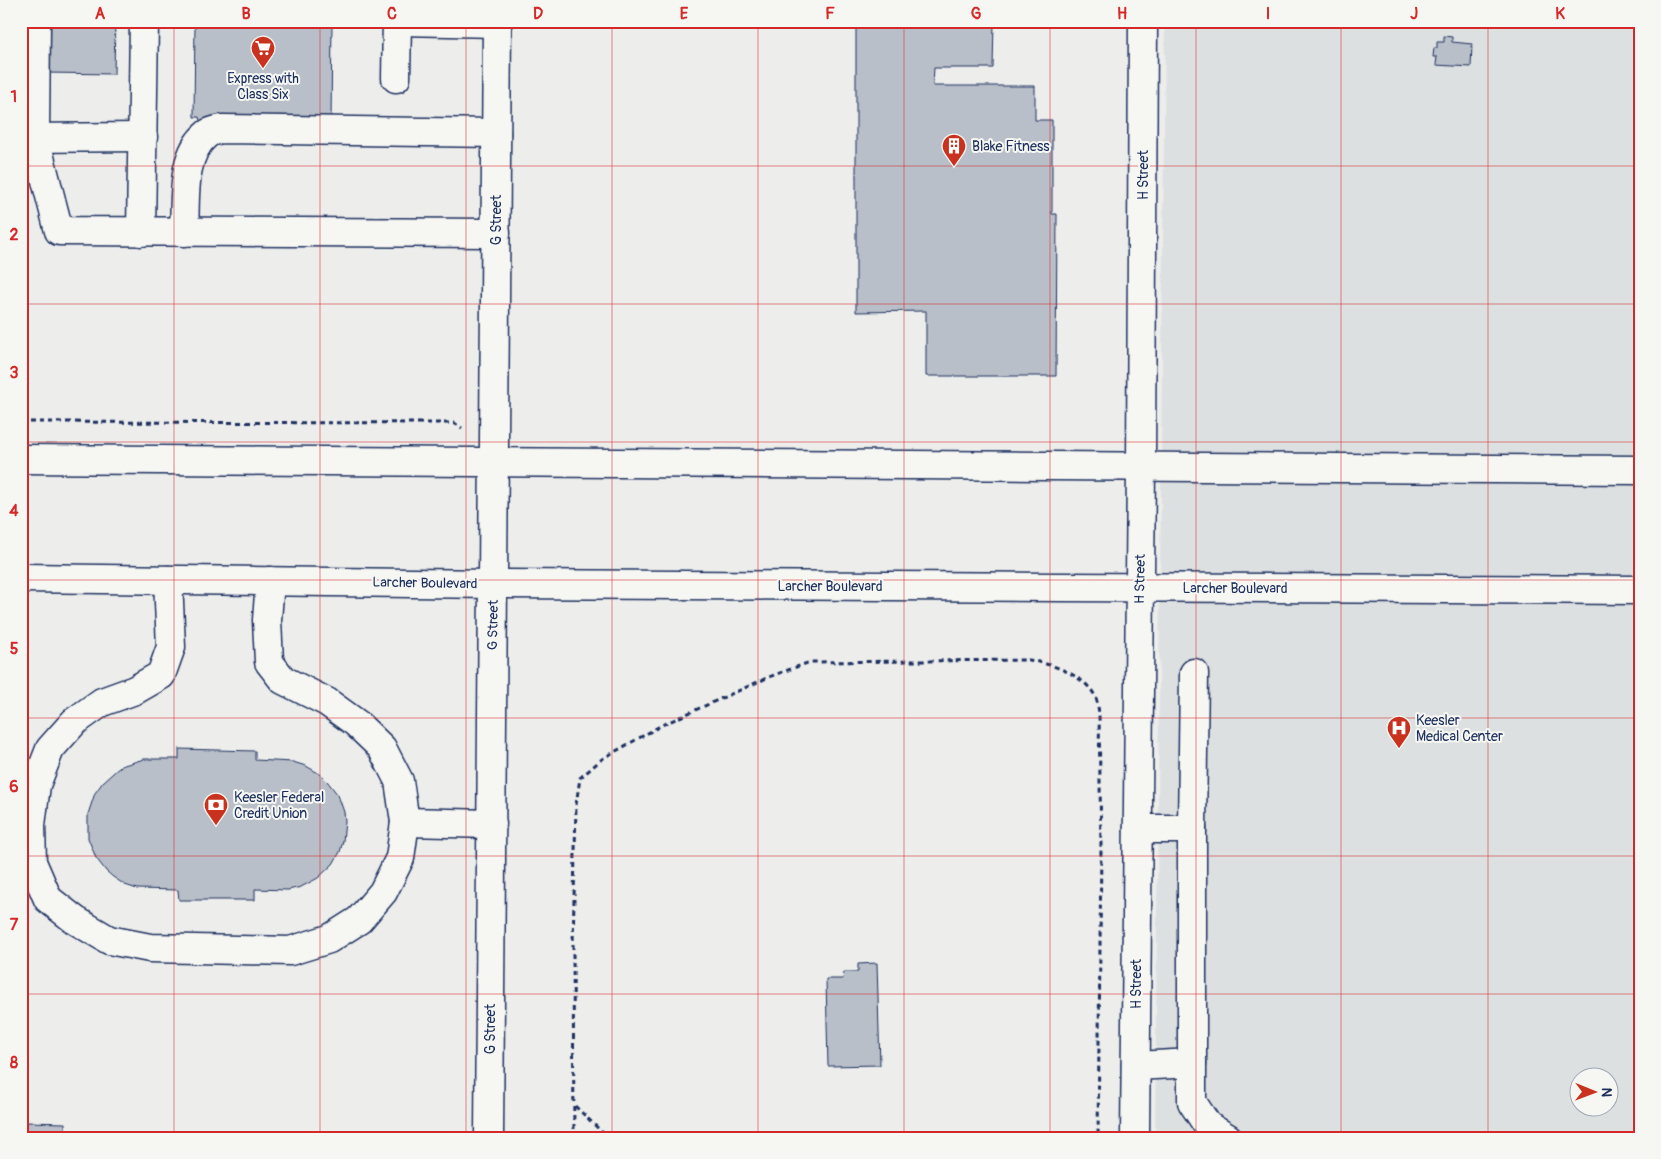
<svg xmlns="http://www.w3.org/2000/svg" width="1661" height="1159" font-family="Pangolin,sans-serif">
  <rect width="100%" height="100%" fill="#edeeec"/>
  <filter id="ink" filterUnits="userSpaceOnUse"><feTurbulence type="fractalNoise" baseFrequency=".02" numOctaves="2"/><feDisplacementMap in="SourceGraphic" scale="10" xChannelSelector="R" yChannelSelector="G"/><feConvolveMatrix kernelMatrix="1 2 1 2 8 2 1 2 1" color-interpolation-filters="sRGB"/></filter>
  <g filter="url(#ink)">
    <!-- built -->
    <path fill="#dde0e1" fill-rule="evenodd" d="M1165 21H1640V1138H1155ZM1578 1076H1608V1106H1578Z"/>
    <!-- building -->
    <g fill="#b9bfc8" stroke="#1b2f5e">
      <polygon points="46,21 115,21 114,74 46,73"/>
      <polygon points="195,21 332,21 331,122 200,121 199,117 194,117"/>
      <polygon points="856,21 994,21 993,68 934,68 933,86 1035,86 1035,120 1052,120 1052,214 1057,214 1056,376 926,376 926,311 856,312"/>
      <polygon points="1444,36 1452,37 1452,42 1472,44 1471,67 1436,65 1437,57 1433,57 1434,48 1437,48 1437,42 1444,42"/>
      <polygon points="179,749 255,751 255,760 293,762 306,766 320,774 327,781 338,795 344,812 345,821 343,841 340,852 333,864 318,878 301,887 288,890 255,889 255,900 179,900 178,890 137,889 125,885 113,877 106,871 96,858 88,838 88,814 95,793 103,782 121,766 144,759 179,759"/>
      <polygon points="877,963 880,1065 828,1066 826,979 843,979 844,972 858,972 858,964"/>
      <polygon points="27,1122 65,1123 65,1138 27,1138"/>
    </g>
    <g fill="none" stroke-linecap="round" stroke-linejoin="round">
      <defs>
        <g id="minor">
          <polyline points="36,21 35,138 59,231 496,233"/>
          <polyline points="400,21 497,23"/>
          <polyline points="396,78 397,21"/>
          <polyline points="21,138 143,137"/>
          <polyline points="141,232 144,21"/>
          <path d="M184 232C186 201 180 156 207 134 211 131 217 130 222 129L496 133"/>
          <polyline points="168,580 171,647 161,675 135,690 102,702 74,722 50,749 36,785 31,825 32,862 48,899 75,920 109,940 150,948 290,951 329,939 359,920 383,892 400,858 405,822 399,781 382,748 356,723 327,702 283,680 269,662 267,620 270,581"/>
          <polyline points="1194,673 1192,829 1192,1102 1208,1126 1228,1138"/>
          <polyline points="405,822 492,824"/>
          <polyline points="1138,829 1192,829"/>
          <polyline points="1136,1066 1192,1063"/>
          <polyline points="489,1138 497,21"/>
          <polyline points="1135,1138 1141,467 1143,21"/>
        </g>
        <g id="major">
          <polyline points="21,459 1640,470"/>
          <polyline points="21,578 494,584 1640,590"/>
        </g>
      </defs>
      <!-- minor casing -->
      <use href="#minor" stroke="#1b2f5e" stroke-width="31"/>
      <!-- major casing -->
      <use href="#major" stroke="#1b2f5e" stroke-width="31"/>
      <!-- path -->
      <g stroke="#1b2f5e" stroke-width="3" stroke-dasharray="5 4" stroke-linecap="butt">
        <polyline points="21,422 454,423 462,428"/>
        <polyline points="575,1106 608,1138"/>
        <path d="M574 1138 573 945 576 805 580 778 602 759 662 725 769 677 810 662 1029 660C1051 664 1082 674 1094 694 1097 698 1098 707 1099 713L1101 848 1098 1138"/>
      </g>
      <!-- minor -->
      <use href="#minor" stroke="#f6f6f2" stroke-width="28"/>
      <!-- major -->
      <use href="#major" stroke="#f6f6f2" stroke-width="28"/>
    </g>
  </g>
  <!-- grid -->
  <path fill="none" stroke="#d62828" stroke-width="1" stroke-opacity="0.55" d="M174 21V1138M320 21V1138M466 21V1138M612 21V1138M758 21V1138M904 21V1138M1050 21V1138M1196 21V1138M1341 21V1138M1488 21V1138M21 166H1640M21 304H1640M21 442H1640M21 580H1640M21 718H1640M21 856H1640M21 994H1640"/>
  <!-- icons -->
  <defs>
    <symbol id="supermarket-pin" viewBox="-11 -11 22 30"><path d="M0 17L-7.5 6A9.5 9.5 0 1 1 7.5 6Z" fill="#c8321e" stroke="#f6f6f2"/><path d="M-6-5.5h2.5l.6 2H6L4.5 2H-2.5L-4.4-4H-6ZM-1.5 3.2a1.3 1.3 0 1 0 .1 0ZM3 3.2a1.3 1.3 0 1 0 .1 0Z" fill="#fff"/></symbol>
    <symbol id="building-pin" viewBox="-11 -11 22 30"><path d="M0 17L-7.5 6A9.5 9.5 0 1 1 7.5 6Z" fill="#c8321e" stroke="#f6f6f2"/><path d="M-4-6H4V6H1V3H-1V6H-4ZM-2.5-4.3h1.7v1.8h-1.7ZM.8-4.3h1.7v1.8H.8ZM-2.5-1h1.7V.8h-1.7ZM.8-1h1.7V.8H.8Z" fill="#fff"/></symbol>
    <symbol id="hospital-pin" viewBox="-11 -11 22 30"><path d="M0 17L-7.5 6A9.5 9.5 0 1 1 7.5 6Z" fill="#c8321e" stroke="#f6f6f2"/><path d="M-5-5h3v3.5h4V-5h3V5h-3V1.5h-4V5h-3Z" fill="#fff"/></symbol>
    <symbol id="bank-pin" viewBox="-11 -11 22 30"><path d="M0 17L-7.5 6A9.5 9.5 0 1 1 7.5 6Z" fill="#c8321e" stroke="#f6f6f2"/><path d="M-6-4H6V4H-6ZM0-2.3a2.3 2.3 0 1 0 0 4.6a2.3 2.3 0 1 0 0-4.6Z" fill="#fff"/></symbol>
  </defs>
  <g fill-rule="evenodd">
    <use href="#supermarket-pin" x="249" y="34" width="28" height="38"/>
    <use href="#building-pin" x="940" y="132" width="28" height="38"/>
    <use href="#hospital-pin" x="1385" y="714" width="28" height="38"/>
    <use href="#bank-pin" x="202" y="791" width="28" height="38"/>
  </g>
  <g text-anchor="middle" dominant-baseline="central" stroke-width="4" stroke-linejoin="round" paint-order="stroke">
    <!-- poi labels -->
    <g font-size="14" fill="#1b2f5e" stroke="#f6f6f2" text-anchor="start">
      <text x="263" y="78" text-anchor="middle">Express with<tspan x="263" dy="16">Class Six</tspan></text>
      <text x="972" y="146">Blake Fitness</text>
      <text x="1416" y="720">Keesler<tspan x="1416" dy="16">Medical Center</tspan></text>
      <text x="234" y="797">Keesler Federal<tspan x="234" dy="16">Credit Union</tspan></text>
    </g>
    <!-- street labels -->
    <g font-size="14" fill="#1b2f5e" stroke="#f6f6f2">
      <text transform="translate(1143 175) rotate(-90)">H Street</text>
      <text transform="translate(496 220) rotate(-90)">G Street</text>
      <text transform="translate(1140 579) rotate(-89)">H Street</text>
      <text transform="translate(425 583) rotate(1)">Larcher Boulevard</text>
      <text x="830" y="586">Larcher Boulevard</text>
      <text x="1235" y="588">Larcher Boulevard</text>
      <text transform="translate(493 625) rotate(-89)">G Street</text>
      <text transform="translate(1136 984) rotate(-90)">H Street</text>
      <text transform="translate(490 1029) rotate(-90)">G Street</text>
    </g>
  </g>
  <!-- margin -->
  <rect width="1661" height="1159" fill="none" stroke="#f6f6f2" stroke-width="55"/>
  <!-- north arrow -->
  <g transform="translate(1594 1092) rotate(91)"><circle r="24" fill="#f6f6f2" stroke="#9ea6b7"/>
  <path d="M0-4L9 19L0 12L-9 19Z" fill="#c8321e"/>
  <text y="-8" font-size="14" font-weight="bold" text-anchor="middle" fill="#1b2f5e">N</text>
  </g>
  <rect x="28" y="28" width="1606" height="1104" fill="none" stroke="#d62828" stroke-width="2"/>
  <g font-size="16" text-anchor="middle" font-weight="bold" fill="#d62828">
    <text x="100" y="19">A</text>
    <text x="246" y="19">B</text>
    <text x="392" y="19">C</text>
    <text x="538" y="19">D</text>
    <text x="684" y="19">E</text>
    <text x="830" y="19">F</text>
    <text x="976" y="19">G</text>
    <text x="1122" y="19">H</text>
    <text x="1268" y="19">I</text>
    <text x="1414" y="19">J</text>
    <text x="1560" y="19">K</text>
    <text x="14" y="102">1</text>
    <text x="14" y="240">2</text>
    <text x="14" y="378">3</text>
    <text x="14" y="516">4</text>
    <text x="14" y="654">5</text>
    <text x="14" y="792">6</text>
    <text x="14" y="930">7</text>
    <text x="14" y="1068">8</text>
  </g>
</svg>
